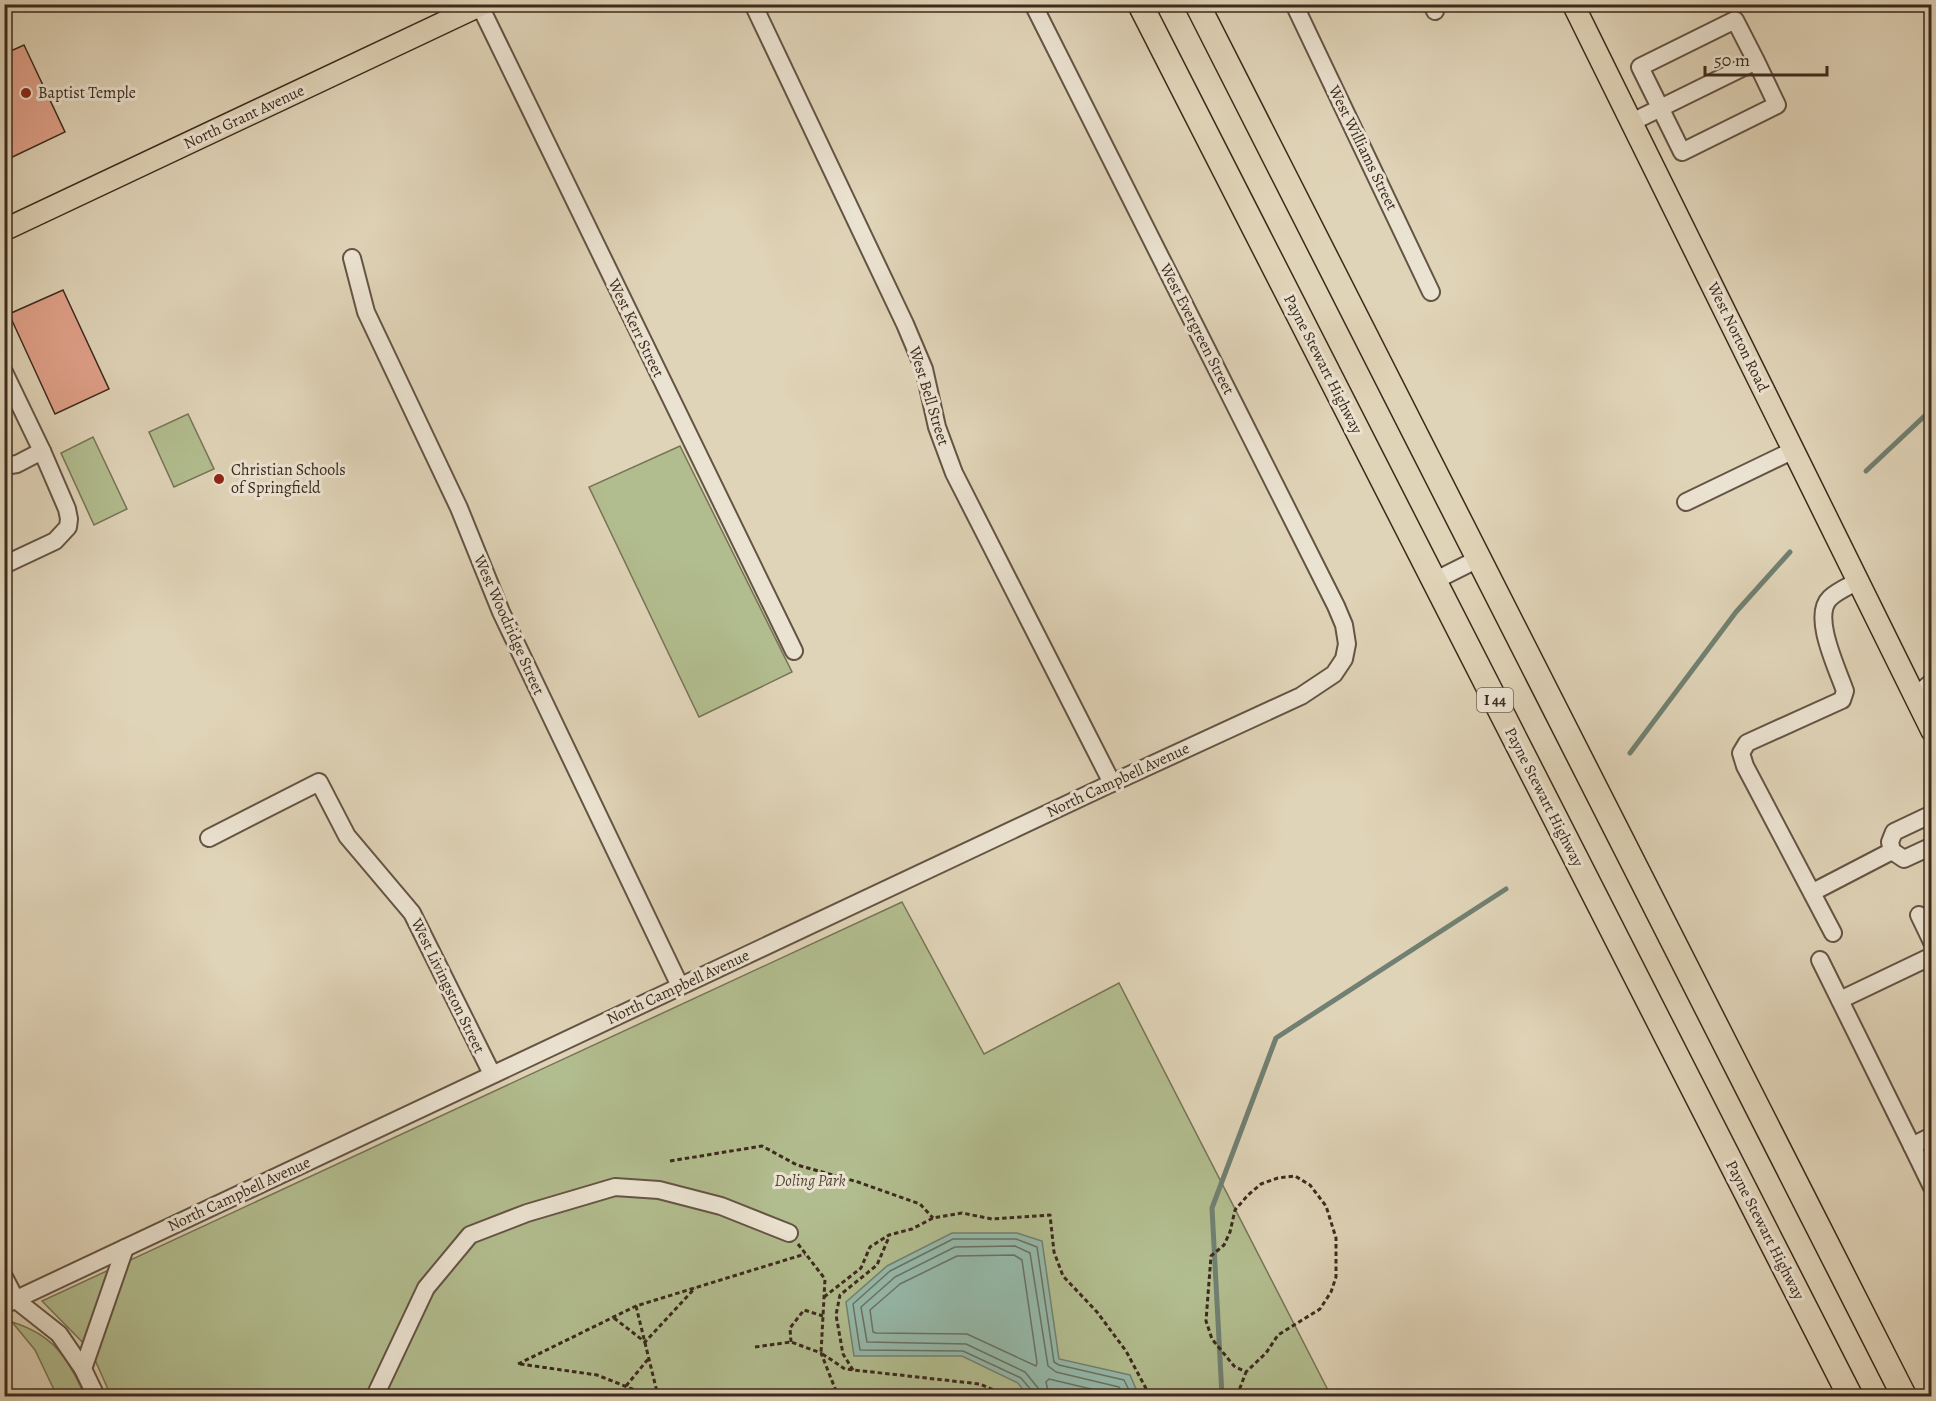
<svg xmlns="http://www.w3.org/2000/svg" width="1936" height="1401" font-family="Alegreya,serif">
  <rect width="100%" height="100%" fill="#e0d4b8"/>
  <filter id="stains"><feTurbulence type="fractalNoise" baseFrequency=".00333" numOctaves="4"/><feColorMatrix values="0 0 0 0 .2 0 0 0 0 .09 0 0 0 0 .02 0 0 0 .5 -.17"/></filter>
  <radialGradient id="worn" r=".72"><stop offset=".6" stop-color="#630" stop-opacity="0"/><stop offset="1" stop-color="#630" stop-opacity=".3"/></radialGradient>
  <!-- green -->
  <g fill="#b2bd8f" stroke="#777456" stroke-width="1.5">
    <polygon points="188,414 214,469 174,487 149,432"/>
    <polygon points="93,437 127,509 94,525 61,453"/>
    <polygon points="680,446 792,672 699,717 589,487"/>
    <polygon points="902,902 984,1054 1119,983 1331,1396 111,1396 91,1351 42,1301"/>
    <path d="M12 1322C54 1335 68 1358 85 1396H57L35 1350Z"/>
  </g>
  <!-- water -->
  <polygon fill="#95b9aa" stroke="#718072" stroke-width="1.5" points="952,1233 1017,1233 1042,1241 1059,1359 1130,1375 1139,1396 1028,1396 1018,1383 962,1356 854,1356 846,1302 887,1266"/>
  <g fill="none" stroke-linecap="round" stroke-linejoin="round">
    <!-- shore -->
    <g stroke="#687264" stroke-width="1.5">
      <polygon points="1014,1255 1022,1260 1037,1363 1036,1366 967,1334 876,1333 873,1332 870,1310 900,1284 957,1256"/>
      <polyline points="1033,1396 1032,1391 1021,1378 963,1351 860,1350 853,1304 890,1271 953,1239 1016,1239 1037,1247 1054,1362 1059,1365 1124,1380 1132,1396"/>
      <polyline points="1040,1396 1038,1388 1025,1372 966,1344 867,1342 861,1307 895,1277 955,1247 1015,1246 1030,1253 1048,1366 1056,1372 1119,1387 1124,1396"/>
      <polyline points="1049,1396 1046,1382 1049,1379 1112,1394 1114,1396"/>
    </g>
    <!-- stream -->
    <g stroke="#718072" stroke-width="5">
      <polyline points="1866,471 1932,409"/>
      <polyline points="1630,753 1736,612 1790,552"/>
      <polyline points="1222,1396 1212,1208 1276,1038 1506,889"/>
    </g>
  </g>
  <!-- building -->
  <g fill="#e1a18a" stroke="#3c2a1d" stroke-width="1.5">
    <polygon points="24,45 65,132 4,161 4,54"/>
    <polygon points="63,290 109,389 55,414 9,314"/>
  </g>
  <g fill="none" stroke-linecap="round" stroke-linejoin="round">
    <defs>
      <g id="minor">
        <polyline points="479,4 794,651"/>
        <polyline points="753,4 905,324 924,369 937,427 954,473 1112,783"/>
        <polyline points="1294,4 1431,292"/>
        <polyline points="1432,4 1435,11"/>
        <polyline points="1632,122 1756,61 1735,20 1640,67 1682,152 1777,105 1756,61"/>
        <polyline points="352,258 366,312 459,508 501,612 680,986"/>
        <polyline points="4,372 42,451 67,509 69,519 68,527 55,541 4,565"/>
        <polyline points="4,466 17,464 42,451"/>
        <polyline points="1686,502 1794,450"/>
        <polyline points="1434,581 1478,559"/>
        <polyline points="1914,697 1932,682"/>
        <polyline points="1932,814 1894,832 1890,842 1892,851 1904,859 1932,846"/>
        <polyline points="209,838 319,782 347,836 412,913 492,1074"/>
        <polyline points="1813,892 1892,851"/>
        <polyline points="1919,915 1932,942"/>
        <path d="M1833 933 1745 766 1741 753 1747 743 1842 700 1845 691C1838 670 1811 616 1830 598 1837 591 1849 586 1858 581"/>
        <polyline points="1820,960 1912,1146 1932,1136"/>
        <polyline points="1840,1000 1932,956"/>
        <polyline points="1912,1146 1932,1187"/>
        <polyline points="4,1277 16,1300 59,1334 83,1369 96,1396"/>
        <polyline points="4,1305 1112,783 1301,696 1334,674 1344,659 1347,644 1344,625 1336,606 1033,4"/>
        <polyline points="83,1369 125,1248"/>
        <polyline points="375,1396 426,1288 470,1235 527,1213 615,1187 659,1190 721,1206 789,1233"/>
      </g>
      <g id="major">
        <polyline points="1573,4 1932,731"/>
        <polyline points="4,230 483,4"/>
      </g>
      <g id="highway">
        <polyline points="1140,4 1850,1396"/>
        <polyline points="1197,4 1904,1396"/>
      </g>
    </defs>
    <!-- minor casing -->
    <use href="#minor" stroke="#655444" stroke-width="20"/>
    <!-- major casing -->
    <use href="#major" stroke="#3c2a1d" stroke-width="24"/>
    <!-- highway casing -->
    <use href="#highway" stroke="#3c2a1d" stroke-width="27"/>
    <!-- path -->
    <g stroke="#3c2a1d" stroke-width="3" stroke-dasharray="4.5 3" stroke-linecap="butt">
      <polyline points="670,1161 762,1146 797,1165 858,1182 920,1204 933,1218"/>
      <polyline points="798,1244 825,1279 821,1353 845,1369 980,1384 1007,1396"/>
      <polyline points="824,1297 861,1268 870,1247 889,1235 912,1229 933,1218 962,1213 992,1219 1050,1215 1054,1252 1063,1276 1097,1312 1126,1351 1150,1396"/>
      <polyline points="636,1306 658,1396"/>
      <polyline points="614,1318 645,1342 695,1288"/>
      <polyline points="791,1342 790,1328 804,1310 823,1316"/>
      <polyline points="755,1347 791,1342 821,1353 838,1396"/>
      <polyline points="518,1364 636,1306 805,1254"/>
      <polyline points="520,1364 597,1375 650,1396"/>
      <polyline points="853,1370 843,1354 836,1315 840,1295 877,1265 889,1237"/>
      <polyline points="626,1386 649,1358"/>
      <polyline points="1237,1396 1246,1372 1234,1366 1212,1339 1206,1321 1211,1256 1224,1245 1230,1232 1235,1210 1248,1195 1261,1184 1278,1178 1295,1176 1310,1185 1326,1206 1336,1238 1336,1277 1331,1292 1320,1309 1278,1335 1266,1353 1246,1372"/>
    </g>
    <!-- minor -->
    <use href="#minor" stroke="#ebe3d1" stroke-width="16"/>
    <!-- major -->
    <use href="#major" stroke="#e0d4b8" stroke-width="21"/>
    <!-- highway -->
    <use href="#highway" stroke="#e0d4b8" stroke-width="24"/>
  </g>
  <!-- markers -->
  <g fill="#8f2418" stroke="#ebe3d1" stroke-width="2">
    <circle cx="26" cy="93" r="6"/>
    <circle cx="219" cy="479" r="6"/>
  </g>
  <g text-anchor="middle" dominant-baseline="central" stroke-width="6" stroke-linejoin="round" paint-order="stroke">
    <!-- shield labels -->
    <rect fill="#ebe3d1" stroke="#706253" stroke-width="1.5" x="1477" y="688" width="36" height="24" rx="4.5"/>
    <g font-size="15" font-weight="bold" fill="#3c2a1d">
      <text x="1495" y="700">I 44</text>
    </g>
    <!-- poi labels -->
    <g font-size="16" fill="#3c2a1d" stroke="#ebe3d1" text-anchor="start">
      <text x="38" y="93">Baptist Temple</text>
      <text x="231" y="470">Christian Schools<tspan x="231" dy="18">of Springfield</tspan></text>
    </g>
    <!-- street labels -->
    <g font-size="16" fill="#3c2a1d" stroke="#ebe3d1">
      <text transform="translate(244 117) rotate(-25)">North Grant Avenue</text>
      <text transform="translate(1363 148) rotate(64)">West Williams Street</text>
      <text transform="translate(636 328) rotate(64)">West Kerr Street</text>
      <text transform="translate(1197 329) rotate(63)">West Evergreen Street</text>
      <text transform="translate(1738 337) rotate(64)">West Norton Road</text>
      <text transform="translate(1323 364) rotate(63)">Payne Stewart Highway</text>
      <text transform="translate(929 396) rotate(73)">West Bell Street</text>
      <text transform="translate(509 625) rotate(66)">West Woodridge Street</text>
      <text transform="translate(1118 780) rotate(-25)">North Campbell Avenue</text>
      <text transform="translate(1544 797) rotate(63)">Payne Stewart Highway</text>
      <text transform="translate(448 986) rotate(64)">West Livingston Street</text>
      <text transform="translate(678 987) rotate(-25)">North Campbell Avenue</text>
      <text transform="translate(239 1194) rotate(-25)">North Campbell Avenue</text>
      <text transform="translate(1765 1230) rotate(63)">Payne Stewart Highway</text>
    </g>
    <!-- park labels -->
    <g font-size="16" font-style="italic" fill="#544734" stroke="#ebe3d1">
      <text x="810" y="1181">Doling Park</text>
    </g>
  </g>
  <!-- margin -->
  <rect width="1936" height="1401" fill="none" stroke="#e0d4b8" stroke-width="24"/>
  <rect x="6" y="6" width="1924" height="1389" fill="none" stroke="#3c2a1d" stroke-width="3"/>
  <rect x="12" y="12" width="1912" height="1377" fill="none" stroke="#3c2a1d" stroke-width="1.5"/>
  <!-- scale -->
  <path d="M1705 66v9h122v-9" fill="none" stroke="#3c2a1d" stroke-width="3"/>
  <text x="1714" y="66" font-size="18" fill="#3c2a1d" stroke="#ebe3d1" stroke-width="4.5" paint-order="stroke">50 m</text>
  <rect width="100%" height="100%" filter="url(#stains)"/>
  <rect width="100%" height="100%" fill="url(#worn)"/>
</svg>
